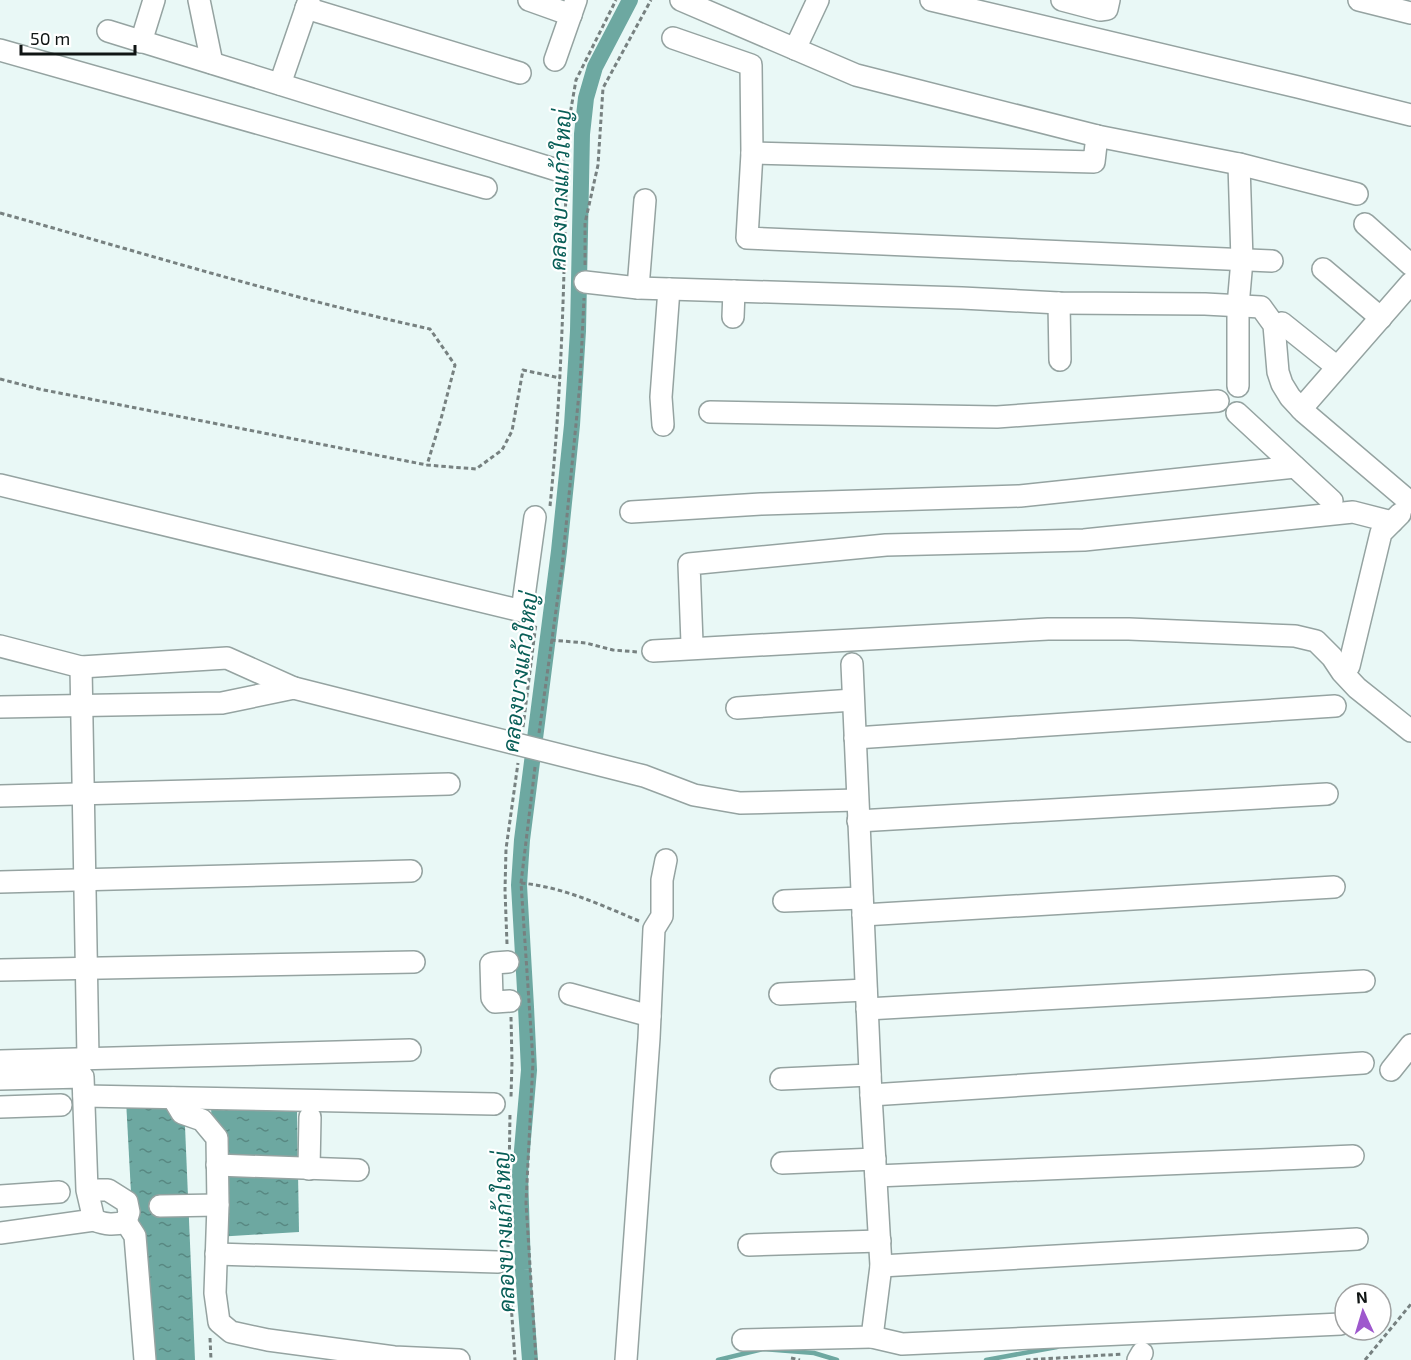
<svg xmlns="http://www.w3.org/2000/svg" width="1411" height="1360" font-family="'Exo 2',Sarabun,sans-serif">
  <defs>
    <pattern id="water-ripples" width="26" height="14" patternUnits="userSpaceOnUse" patternTransform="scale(1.5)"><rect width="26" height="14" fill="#6da8a1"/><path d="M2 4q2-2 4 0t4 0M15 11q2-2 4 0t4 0" fill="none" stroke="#588882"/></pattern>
  </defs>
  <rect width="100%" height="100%" fill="#e9f8f6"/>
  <!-- water -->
  <g fill="url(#water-ripples)">
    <polygon points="126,1100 184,1103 195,1360 140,1360"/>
    <polygon points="211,1106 297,1112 299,1232 216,1237"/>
  </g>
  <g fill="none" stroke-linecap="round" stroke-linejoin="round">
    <!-- stream -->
    <g stroke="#6da8a1" stroke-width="4.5">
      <polyline points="718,1360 763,1349 814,1353 837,1360"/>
      <polyline points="986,1360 1057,1347"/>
    </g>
    <!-- canal -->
    <polyline stroke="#6da8a1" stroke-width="16" points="530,1360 523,1270 520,1173 529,1070 526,1007 519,885 522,840 559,551 572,425 578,331 582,134 586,98 595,67 630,0"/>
    <defs>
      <g id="minor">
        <polyline points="199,0 212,63"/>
        <polyline points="529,0 571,15"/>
        <polyline points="681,0 856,75 1097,136 1239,164 1357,194"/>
        <polyline points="931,0 1298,87 1411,115"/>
        <polyline points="1062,0 1100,10 1107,9 1109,0"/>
        <polyline points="1359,0 1411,13"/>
        <polyline points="306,8 520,73"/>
        <polyline points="108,31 557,170"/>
        <polyline points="673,38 751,65 752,153 747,238 1272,261"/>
        <polyline points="141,42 154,0"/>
        <polyline points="795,49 818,0"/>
        <polyline points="0,50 486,188"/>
        <polyline points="555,60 576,0"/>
        <polyline points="280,84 309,0"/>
        <polyline points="752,153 1094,162 1097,136"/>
        <polyline points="1365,224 1411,265"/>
        <polyline points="1323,269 1381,318"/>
        <polyline points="585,282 638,288 962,298 1059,303 1205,304 1261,307 1274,325 1278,372 1282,384 1290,397 1304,412 1411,503"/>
        <polyline points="638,288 645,200"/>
        <polyline points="1059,303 1060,360"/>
        <polyline points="733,317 734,291"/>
        <polyline points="1282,323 1337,367"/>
        <polyline points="1238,386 1238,306 1242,260 1239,164"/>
        <polyline points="1301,409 1411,283"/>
        <polyline points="710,412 997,417 1218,401"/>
        <polyline points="1237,413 1332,501"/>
        <polyline points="663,425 661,397 669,289"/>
        <polyline points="0,485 522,611 535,517"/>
        <polyline points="631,512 761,504 1020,496 1295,467"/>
        <polyline points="692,643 689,564 886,545 1084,540 1353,512 1392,522"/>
        <polyline points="0,646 81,667 88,1058"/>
        <polyline points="653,651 1048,629 1129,629 1295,636 1316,641 1332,657 1342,672 1357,688 1411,731"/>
        <polyline points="1349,666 1381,533 1400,514"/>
        <polyline points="81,667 227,658 294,688"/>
        <polyline points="0,707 222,703 294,688 644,776 694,795 740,803 857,800"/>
        <polyline points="737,708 853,700"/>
        <polyline points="855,738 1335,706"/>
        <polyline points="0,796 449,784"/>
        <polyline points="858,821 1327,794"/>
        <polyline points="0,882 411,871"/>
        <polyline points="784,901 862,898"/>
        <polyline points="863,915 1334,887"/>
        <polyline points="508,962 494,963 491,964 492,998 495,1002 510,1001"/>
        <polyline points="0,970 414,962"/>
        <polyline points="570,994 650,1016"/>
        <polyline points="780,994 866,990"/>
        <polyline points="867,1009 1364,981"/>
        <polyline points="0,1061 410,1050"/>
        <polyline points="1391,1070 1411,1045"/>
        <path d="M0 1079 83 1077 87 1190 94 1220C106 1225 114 1225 126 1222L129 1212 127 1202 108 1190H87"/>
        <polyline points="781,1079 870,1075"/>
        <polyline points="871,1095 1363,1063"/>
        <polyline points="84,1096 494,1104"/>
        <polyline points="173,1098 182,1113 202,1120 217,1138 218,1205 215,1293 219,1322 231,1332 268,1340 394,1357 459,1360"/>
        <polyline points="0,1107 61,1105"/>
        <polyline points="782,1163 875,1159"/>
        <polyline points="217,1165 358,1170"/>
        <polyline points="309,1169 310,1117"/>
        <polyline points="876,1176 1353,1156"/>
        <polyline points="0,1196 59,1192"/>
        <polyline points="160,1206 218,1205"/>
        <polyline points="126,1222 135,1236 145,1360"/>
        <polyline points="0,1233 94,1220"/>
        <polyline points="749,1245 880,1241"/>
        <polyline points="216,1254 498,1262"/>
        <polyline points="881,1266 1357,1239"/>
        <polyline points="872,1337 902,1344 1341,1324"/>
        <polyline points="743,1340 872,1337 881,1266 871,1095 852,664"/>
        <polyline points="626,1360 649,1038 654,929 662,916 662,880 666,860"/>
        <polyline points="1138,1360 1142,1353"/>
      </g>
    </defs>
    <!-- minor casing -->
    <use href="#minor" stroke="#95a3a1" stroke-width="24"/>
    <!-- path -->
    <g stroke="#778180" stroke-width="3" stroke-dasharray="4.5 3" stroke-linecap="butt">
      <polyline points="567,156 567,132 576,80 616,0"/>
      <path d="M0 213C143 253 285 297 430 329L455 365 441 419 427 465"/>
      <polyline points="585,265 585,223 598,165 603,88 651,0"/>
      <polyline points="0,379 39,389 427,465 476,469 502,450 512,431 523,370 560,378"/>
      <path d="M550 506C561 399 564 291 566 183"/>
      <polyline points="551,640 586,643 613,650 637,652"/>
      <polyline points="523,727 536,623"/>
      <polyline points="539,733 562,567 580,383 584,298"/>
      <polyline points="535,767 521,883 533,1061 526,1203 536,1360"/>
      <path d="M521 883C563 887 601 905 639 921"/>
      <polyline points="507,944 505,890 506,849 518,763"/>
      <polyline points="511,1017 512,1062 511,1097"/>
      <polyline points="508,1247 510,1113"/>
      <polyline points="509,1275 515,1360"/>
      <polyline points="210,1338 211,1360"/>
      <polyline points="791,1358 800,1360"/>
      <polyline points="1026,1360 1123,1354"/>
      <polyline points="1365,1360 1411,1304"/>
    </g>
    <!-- minor -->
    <use href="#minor" stroke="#fff" stroke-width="21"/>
  </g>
  <g text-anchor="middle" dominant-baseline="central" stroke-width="4.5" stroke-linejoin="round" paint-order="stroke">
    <!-- water labels -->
    <g font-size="22" font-style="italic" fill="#085e57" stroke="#fff">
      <text transform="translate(559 190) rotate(-88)">คลองบางแก้วใหญ่</text>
      <text transform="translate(519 672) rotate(-83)">คลองบางแก้วใหญ่</text>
      <text transform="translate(503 1232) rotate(-92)">คลองบางแก้วใหญ่</text>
    </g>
  </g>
  <!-- north arrow -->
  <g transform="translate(1363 1312) rotate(356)"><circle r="28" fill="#ffffff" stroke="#9fa1a1" stroke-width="1.5"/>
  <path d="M0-4.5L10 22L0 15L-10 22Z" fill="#9e58cd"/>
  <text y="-9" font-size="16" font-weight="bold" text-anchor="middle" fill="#101514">N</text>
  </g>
  <!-- scale -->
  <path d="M21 45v9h114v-9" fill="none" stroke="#101514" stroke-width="3"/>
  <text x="30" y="45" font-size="18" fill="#101514" stroke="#ffffff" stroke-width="4.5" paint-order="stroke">50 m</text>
</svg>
